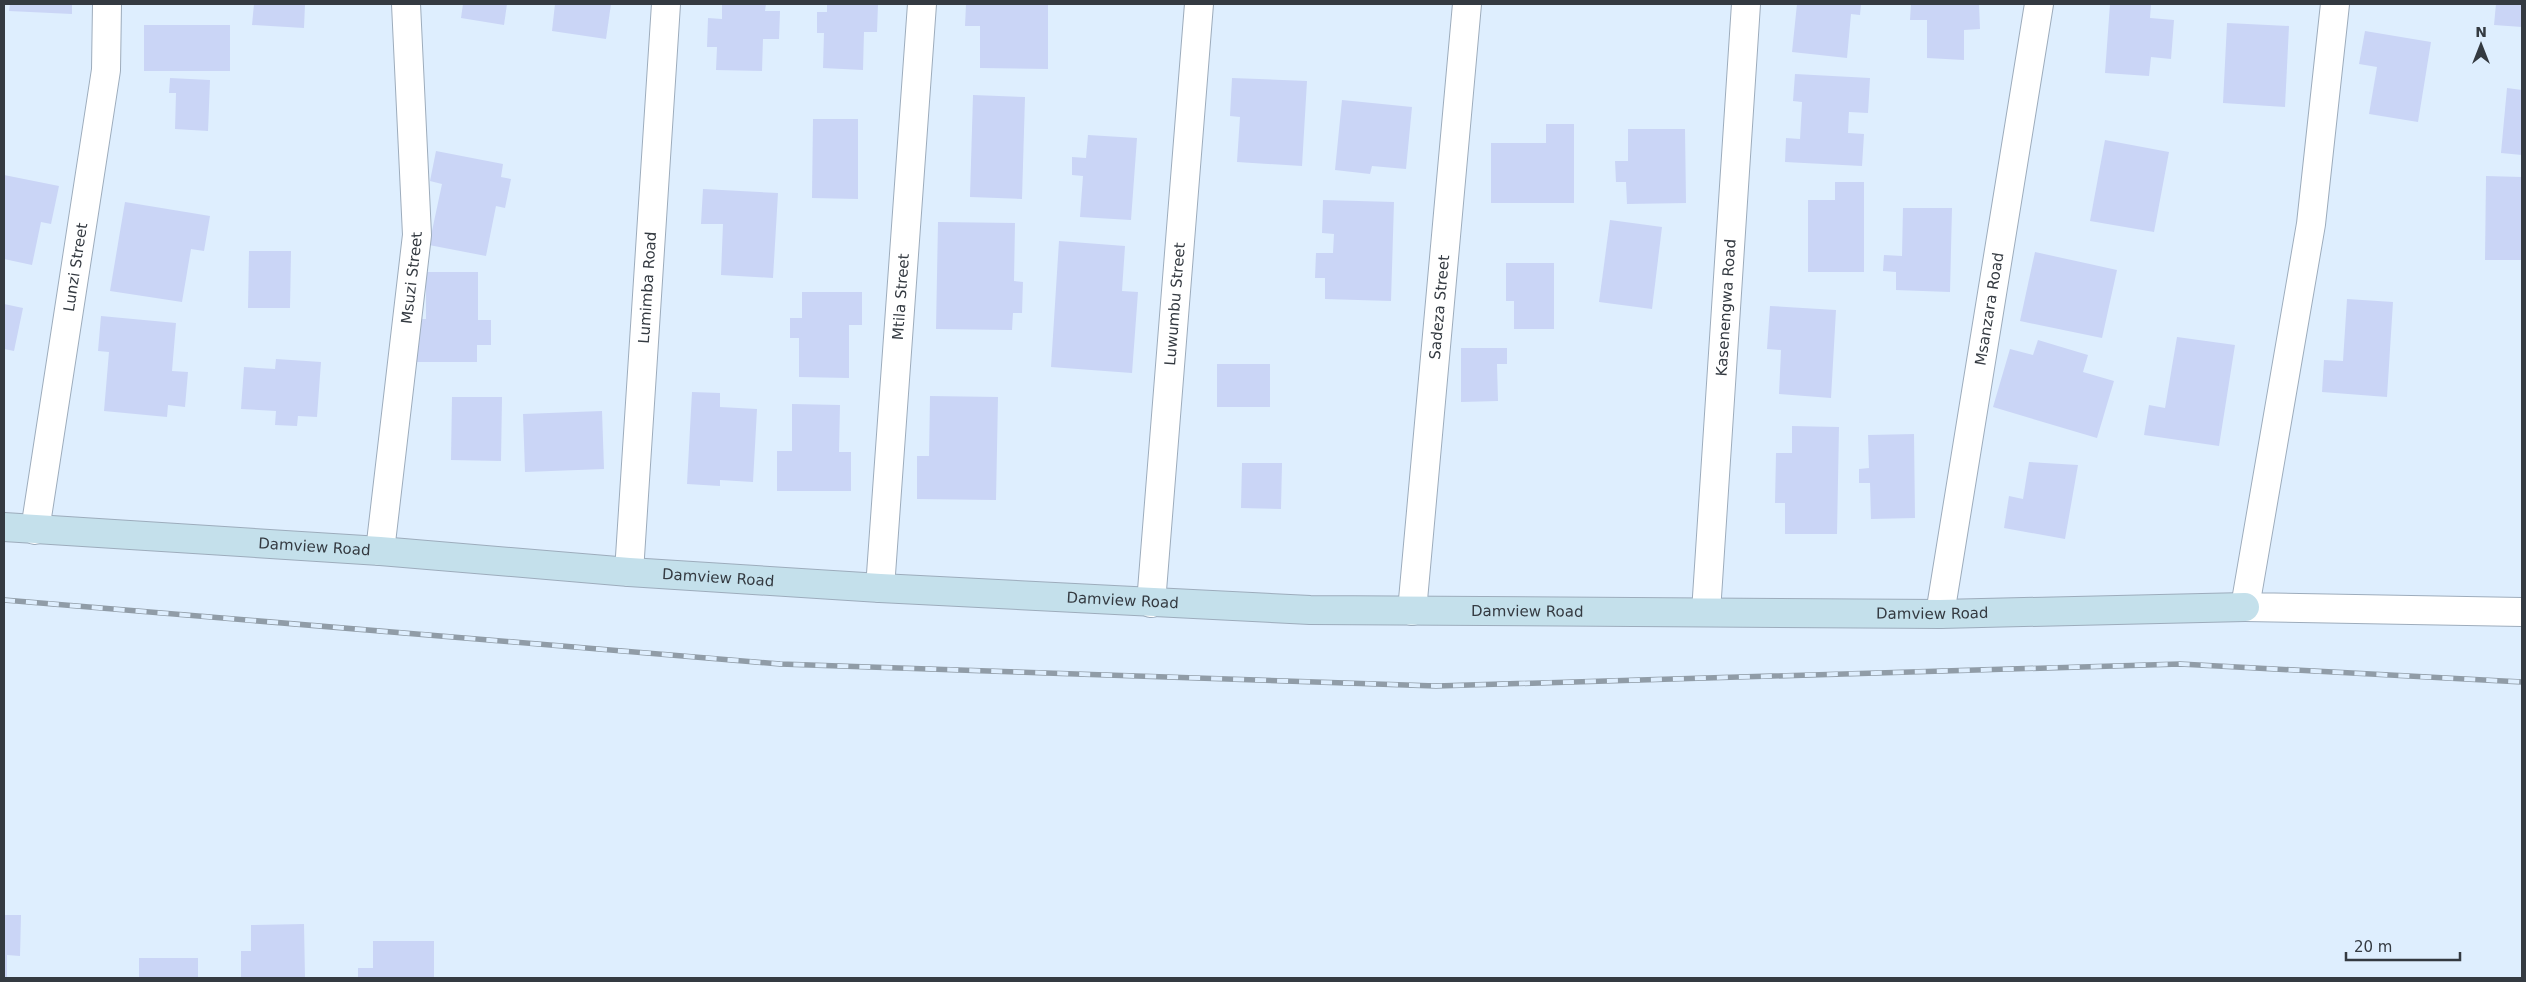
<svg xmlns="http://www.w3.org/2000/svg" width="2526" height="982" font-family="'DejaVu Sans',sans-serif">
  <rect width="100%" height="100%" fill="#deeefe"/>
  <!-- building -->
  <g fill="#cad5f6">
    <polygon points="10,4 72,4 72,14 9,11"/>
    <polygon points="254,4 305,4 304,28 252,25"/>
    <polygon points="463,4 507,4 504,25 461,18"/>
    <polygon points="555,4 611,4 606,39 552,31"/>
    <polygon points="722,4 766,4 765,11 780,11 779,39 763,39 762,71 716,70 717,47 707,47 708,18 722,19"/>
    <polygon points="827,4 878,4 877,32 864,32 863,70 823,68 824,33 817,33 817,12 827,12"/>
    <polygon points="966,4 1048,4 1048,69 980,68 980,26 965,26"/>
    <polygon points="1797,4 1861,4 1860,15 1851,14 1847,58 1792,52"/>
    <polygon points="1911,4 1979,4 1980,29 1964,30 1964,60 1927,58 1927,20 1910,20"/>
    <polygon points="2110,4 2151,4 2150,18 2174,20 2171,59 2151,57 2149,76 2105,73"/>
    <polygon points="2496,4 2522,4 2522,27 2494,25"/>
    <polygon points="2227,23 2289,26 2285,107 2223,103"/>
    <rect x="144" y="25" width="86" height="46"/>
    <polygon points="2365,31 2431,42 2418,122 2369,114 2377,67 2359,64"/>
    <polygon points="1795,74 1870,78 1868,113 1849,112 1848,133 1864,134 1862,166 1785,162 1786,138 1800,139 1802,102 1793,101"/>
    <polygon points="170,78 210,80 208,131 175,129 176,93 169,93"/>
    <polygon points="1232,78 1307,81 1302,166 1237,162 1240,117 1230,116"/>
    <polygon points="2507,88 2522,90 2522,155 2501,153"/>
    <polygon points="973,95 1025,97 1022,199 970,197"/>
    <polygon points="1342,100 1412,107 1406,169 1372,166 1370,174 1335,170"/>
    <polygon points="813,119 858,119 858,199 812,198"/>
    <polygon points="1546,124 1574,124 1574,203 1491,203 1491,143 1546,143"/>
    <polygon points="1628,129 1685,129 1686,203 1627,204 1626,182 1616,182 1615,161 1628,161"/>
    <polygon points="1088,135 1137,138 1131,220 1080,217 1083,176 1072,175 1072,157 1086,158"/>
    <polygon points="2105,140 2169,152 2154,232 2090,221"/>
    <polygon points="436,151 503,164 501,177 511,179 505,208 496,206 486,256 429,245 442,184 430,181"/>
    <polygon points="4,175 59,186 51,224 41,222 32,265 4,259"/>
    <polygon points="2486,176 2522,177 2522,260 2485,260"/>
    <polygon points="1835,182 1864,182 1864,272 1808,272 1808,200 1835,200"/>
    <polygon points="703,189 778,193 773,278 721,275 723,224 701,224"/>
    <polygon points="1323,200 1394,202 1391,301 1325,299 1325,278 1315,278 1316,253 1333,253 1334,234 1322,233"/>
    <polygon points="125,202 210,216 204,251 191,249 182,302 110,291"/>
    <polygon points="1903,208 1952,208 1950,292 1896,290 1896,272 1883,271 1884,255 1902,256"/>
    <polygon points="1610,220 1662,227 1652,309 1599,302"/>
    <polygon points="938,222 1015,223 1014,281 1023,282 1022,313 1013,313 1012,330 936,329"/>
    <polygon points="1059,241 1125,246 1122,291 1138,292 1132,373 1051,367"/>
    <polygon points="249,251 291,251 290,308 248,308"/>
    <polygon points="2035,252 2117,270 2102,338 2020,321"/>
    <polygon points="1506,263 1554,263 1554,329 1514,329 1514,301 1506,301"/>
    <polygon points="426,272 478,272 478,320 491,320 491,345 477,345 477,362 410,362 409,319 426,319"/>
    <polygon points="802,292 862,292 862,325 849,325 849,378 799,377 799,338 790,338 790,318 802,318"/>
    <polygon points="2347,299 2393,302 2387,397 2322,392 2324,360 2343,361"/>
    <polygon points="4,304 23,308 14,351 4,349"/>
    <polygon points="1770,306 1836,310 1831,398 1779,394 1781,350 1767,349"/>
    <polygon points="101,316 176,323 172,371 188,372 185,407 168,405 167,417 104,411 109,352 98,351"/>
    <polygon points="2177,337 2235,345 2219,446 2144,435 2149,405 2165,408"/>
    <polygon points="2038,340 2088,355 2083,372 2114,381 2097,438 1993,407 2010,349 2033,355"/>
    <polygon points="1461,348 1507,348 1507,364 1497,364 1498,401 1461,402"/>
    <polygon points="276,359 321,362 317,417 298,416 297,426 275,425 276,411 241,409 244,367 275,369"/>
    <rect x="1217" y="364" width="53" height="43"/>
    <polygon points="692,392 720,393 720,407 757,409 753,482 720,480 720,486 687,484"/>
    <polygon points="930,396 998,397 996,500 917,499 917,456 929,456"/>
    <polygon points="452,397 502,397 501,461 451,460"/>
    <polygon points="792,404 840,405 839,452 851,452 851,491 777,491 777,451 792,451"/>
    <polygon points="602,411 604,469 525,472 523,414"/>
    <polygon points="1792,426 1839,427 1837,534 1785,534 1785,503 1775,503 1776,453 1792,453"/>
    <polygon points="1914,434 1915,518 1871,519 1870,483 1859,483 1859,469 1869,468 1868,435"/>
    <polygon points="2029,462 2078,465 2065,539 2004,528 2009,496 2023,499"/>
    <polygon points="1242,463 1282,463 1281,509 1241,508"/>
    <polygon points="4,915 21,915 20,956 7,955 7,978 4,978"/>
    <polygon points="304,924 305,978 241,978 241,951 251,951 251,925"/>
    <polygon points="373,941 434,941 434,978 358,978 358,968 373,968"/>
    <rect x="139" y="958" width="59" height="20"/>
  </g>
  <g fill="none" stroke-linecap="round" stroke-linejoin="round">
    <defs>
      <g id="street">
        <polyline points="2335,4 2311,224 2245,607 2522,612"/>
        <path id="s1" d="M35 530 106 70 107 4"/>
        <path id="s2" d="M380 551 417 235 406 4"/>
        <path id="s3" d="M629 572 666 4"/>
        <path id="s4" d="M880 588 922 4"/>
        <path id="s5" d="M1151 603 1199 4"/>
        <path id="s6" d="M1412 611 1467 4"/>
        <path id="s7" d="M1706 612 1746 4"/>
        <path id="s8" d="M1940 614 2039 4"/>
      </g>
      <g id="secondary">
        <path id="s9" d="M4 527 380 551 629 572 880 588 1310 610 1940 614 2245 607"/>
      </g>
    </defs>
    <!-- street casing -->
    <use href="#street" stroke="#9dacbc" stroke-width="30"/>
    <!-- secondary casing -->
    <use href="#secondary" stroke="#9dacbc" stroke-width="30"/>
    <!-- street -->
    <use href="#street" stroke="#fff" stroke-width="28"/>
    <!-- secondary -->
    <use href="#secondary" stroke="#c4e0eb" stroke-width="28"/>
    <defs>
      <polyline id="rail" points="4,600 780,664 1436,686 2180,664 2522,682"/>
    </defs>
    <!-- rail casing -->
    <use href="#rail" stroke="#909ca7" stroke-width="5.5"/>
    <!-- rail -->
    <use href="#rail" stroke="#deeefe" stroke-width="4" stroke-dasharray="11" stroke-linecap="butt"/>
  </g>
  <g text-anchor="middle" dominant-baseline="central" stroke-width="5" stroke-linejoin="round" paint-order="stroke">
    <!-- street labels -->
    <g font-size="15" fill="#343a41" stroke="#deeefe">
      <text stroke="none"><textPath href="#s1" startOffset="266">Lunzi Street</textPath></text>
      <text stroke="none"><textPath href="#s2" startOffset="275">Msuzi Street</textPath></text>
      <text stroke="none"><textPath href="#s3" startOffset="285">Lumimba Road</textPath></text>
      <text stroke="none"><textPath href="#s4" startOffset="292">Mtila Street</textPath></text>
      <text stroke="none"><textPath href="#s5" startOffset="300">Luwumbu Street</textPath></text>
      <text stroke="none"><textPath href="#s6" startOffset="305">Sadeza Street</textPath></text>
      <text stroke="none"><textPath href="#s7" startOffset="305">Kasenengwa Road</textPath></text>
      <text stroke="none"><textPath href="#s8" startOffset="309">Msanzara Road</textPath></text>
      <text stroke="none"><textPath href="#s9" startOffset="311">Damview Road</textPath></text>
      <text stroke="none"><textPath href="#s9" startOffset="716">Damview Road</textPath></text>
      <text stroke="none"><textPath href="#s9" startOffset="1121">Damview Road</textPath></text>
      <text stroke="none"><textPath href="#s9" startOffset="1526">Damview Road</textPath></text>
      <text stroke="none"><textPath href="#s9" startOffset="1931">Damview Road</textPath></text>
    </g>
  </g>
  <!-- border -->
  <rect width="2526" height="982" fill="none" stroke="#343a41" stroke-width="10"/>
  <!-- north arrow -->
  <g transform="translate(2481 45)" stroke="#deeefe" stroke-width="4" paint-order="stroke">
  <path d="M0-4L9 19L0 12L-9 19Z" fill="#343a41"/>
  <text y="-8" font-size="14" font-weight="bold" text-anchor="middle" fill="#343a41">N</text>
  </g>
  <!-- scale -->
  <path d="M2346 952v8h114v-8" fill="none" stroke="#343a41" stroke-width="2.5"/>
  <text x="2354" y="952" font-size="15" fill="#343a41" stroke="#deeefe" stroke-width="4" paint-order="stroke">20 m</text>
</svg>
